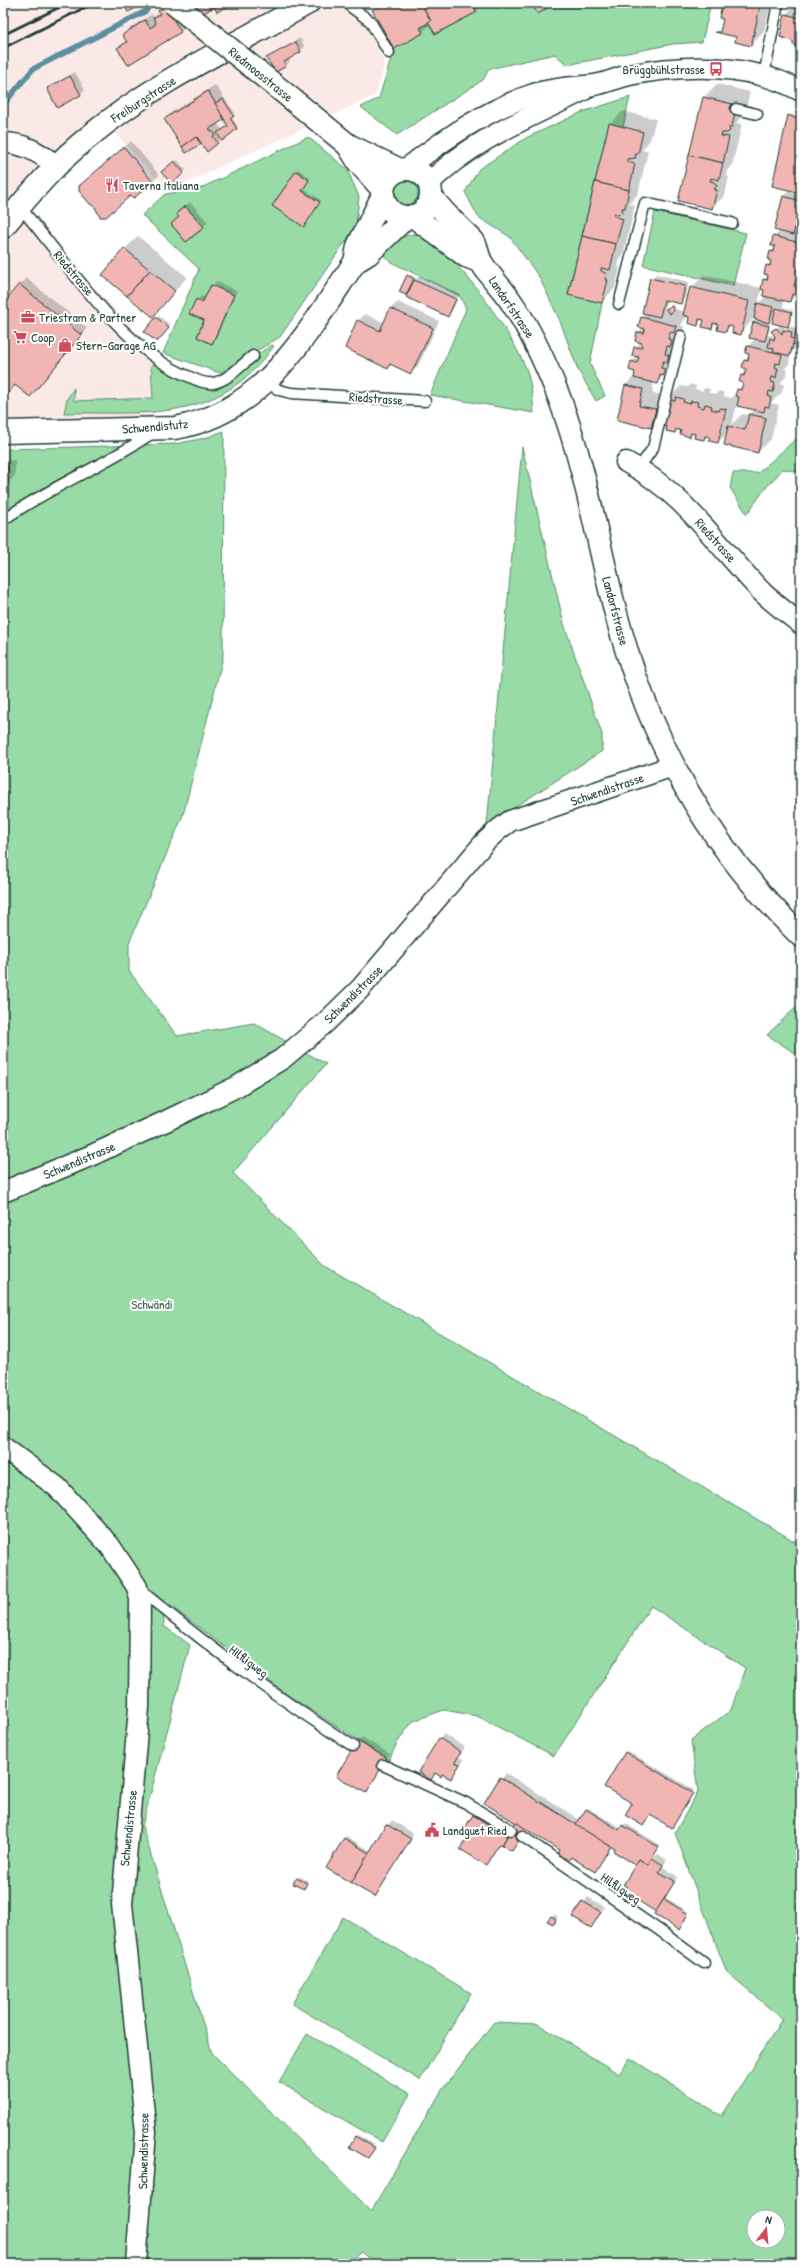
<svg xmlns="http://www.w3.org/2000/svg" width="804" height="2267" font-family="'Patrick Hand',sans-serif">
  <rect width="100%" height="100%" fill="#fff"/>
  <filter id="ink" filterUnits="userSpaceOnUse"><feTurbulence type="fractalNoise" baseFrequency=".025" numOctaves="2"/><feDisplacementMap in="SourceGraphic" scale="8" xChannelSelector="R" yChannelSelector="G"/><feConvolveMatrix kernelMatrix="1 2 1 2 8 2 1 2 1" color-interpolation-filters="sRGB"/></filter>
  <g filter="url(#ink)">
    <!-- built -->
    <polygon fill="#fbe9e8" points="16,3 353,3 385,62 376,95 168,191 115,133 19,206 152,349 155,420 3,421 3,10"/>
    <!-- green -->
    <g fill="#98dba6" stroke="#5c8c6d" fill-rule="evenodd">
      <polygon points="471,3 711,3 702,42 673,44 567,65 555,54 489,69 483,80 397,135 361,107 379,98 394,49 423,33 420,28 429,23 436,34 476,12"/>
      <polygon points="630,97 623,127 609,124 568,294 602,303 590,364 605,396 596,401 578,370 560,321 539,277 510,237 478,217 465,192 479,169 526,138 582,112"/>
      <path d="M308 137 347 169 359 197 356 226 280 337 220 373 163 353 199 269 142 215 165 194 199 189ZM296 171 309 180 302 191 320 202 272 206ZM185 206 204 228 186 242 171 224 179 217 176 213ZM211 285 233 295 212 344 197 337 204 320 190 313 196 300 202 303Z"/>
      <circle cx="406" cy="193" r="12"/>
      <polygon points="655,212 746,233 733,286 643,265"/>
      <path d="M413 234C450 240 514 336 527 371 531 384 533 399 534 413L430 395 466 309 460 296 389 261 384 255C392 244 399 236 413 234Z"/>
      <path d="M272 345 274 346C218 424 149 412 64 413L67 399 74 388V401L153 398 151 366 154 364 207 387Z"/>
      <polygon points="801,420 801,472 783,469 764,490 747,514 730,488 733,473 758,473 797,438"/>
      <path d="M224 431 223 657 183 815 129 943V971L177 1036 254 1023 326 1064 233 1173 325 1266 801 1545V2264H376L361 2252 347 2264H3V511L9 508 8 449 175 444 205 438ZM163 1600 289 1696 389 1760 397 1743 413 1721 444 1710 477 1716 554 1756 651 1606 745 1668 731 1710 691 1740 698 1791 675 1833 726 1971 782 2019 722 2116 630 2058 619 2074 538 2024 494 2022 442 2090 371 2211 212 2053 142 1826 190 1645 164 1626ZM754 2217H778V2241H754Z"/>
      <polygon points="522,447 564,624 602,734 602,751 487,825"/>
      <polygon points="801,1002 801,1057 767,1035"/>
      <polygon points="343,1917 471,1993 420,2080 292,2004"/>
      <polygon points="307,2034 410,2094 382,2142 279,2082"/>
    </g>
    <!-- shadow -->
    <g fill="#0003" fill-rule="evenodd">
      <polygon points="381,3 482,3 483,4 476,11 431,24 422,32 373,11"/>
      <polygon points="726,3 771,3 764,32 751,45 737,36 723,6"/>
      <polygon points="797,3 801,3 801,46 795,40 781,37 786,14"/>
      <polygon points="166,4 188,24 181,31 129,64 119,48 127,40 123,35 130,28 152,14 154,18"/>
      <polygon points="300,38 305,47 288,58 290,61 286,66 268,58"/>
      <polygon points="75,72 85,90 80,94 48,89"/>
      <polygon points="717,84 750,92 745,113 736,123 742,124 732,166 728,170 727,176 729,177 725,195 712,208 679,200 704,97"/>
      <path d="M215 85 235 113 231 116 238 127 217 143H200L166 119 172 112ZM225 118 229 126 221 131V128L217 123Z"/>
      <polygon points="623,111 656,119 650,140 642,150 648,151 638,194 629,204 635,205 623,256 620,259 618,267 620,267 615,288 602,302 569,294 610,124"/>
      <path d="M791 114 801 120V290L790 301 784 300 783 307 793 310 788 326 798 328 801 317V349L800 345 796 344 794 350 790 355 789 364 784 369 788 370 785 378 780 383 784 384 782 392 771 403 779 405 771 439 758 452 728 432 718 442 707 435 704 439 697 433 693 432 689 435 678 429 675 432 668 426 664 413 651 426 626 385 635 375 636 371 632 362 637 356 633 355 635 347 641 342 638 332 643 328 642 318 647 312 651 279 656 274 689 282 685 298 680 303 667 300 665 307 668 308 673 304 675 309 685 312 691 288 704 275 762 288 758 304 766 296 764 280 769 275 767 266 773 260 771 251 777 246 774 237 780 231 784 197 791 189 789 116ZM688 315 697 324 703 319H705L712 328 717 322 726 331 731 325 734 326 740 334 754 318 757 319 754 322 756 338 748 346 747 353H750L745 361 747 370 741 375 743 385 738 390 737 396 734 395 731 398 723 396 724 393 719 391 716 394 709 393 710 389 705 388 702 391 695 389 696 386 691 384 688 387 681 386 668 399V396L652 393 654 382H657L670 369 684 327 681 325ZM775 316 781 324 773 331 774 336 768 335 770 324 768 323ZM781 324 789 326 786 329ZM737 405 755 409 749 415 742 414 732 424Z"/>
      <polygon points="131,141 159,175 152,182 88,179"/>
      <polygon points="177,160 186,170 172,183 163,172"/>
      <polygon points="298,169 310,178 303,188 321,200 305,223 296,171"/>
      <polygon points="190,202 208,222 203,227 180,217 182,209"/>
      <polygon points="138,236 187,277 153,316 125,249"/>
      <polygon points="410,274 417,279 419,276 460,294 452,311 447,315 409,291 406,294"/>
      <polygon points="26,278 87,328 30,396 15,384 3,398 3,305"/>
      <polygon points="216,281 237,291 216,338 211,343 206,320 197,300 201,296 206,298"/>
      <polygon points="398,302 439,321 418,366 411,373 392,363 388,367 358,321 365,314 385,323 391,308"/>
      <polygon points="159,316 170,325 159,339 146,331"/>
      <polygon points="15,460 15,476 8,483 3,483 3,461"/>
      <polygon points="444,1734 465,1747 459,1757 464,1760 451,1778 443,1773 441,1776 436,1773 431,1779 439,1739"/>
      <polygon points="362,1737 390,1754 366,1792 358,1742"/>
      <polygon points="628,1751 694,1790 674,1825 650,1814 643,1825 633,1803 626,1753"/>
      <polygon points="506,1773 580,1820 588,1808 621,1828 625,1823 660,1845 652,1859 658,1854 667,1860 663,1867 678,1877 665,1897 689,1912 681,1926 659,1908 637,1864 612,1846 595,1871 527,1828 512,1850 500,1843 486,1864 470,1834 464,1831 478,1811 511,1831 517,1822 486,1803"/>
      <polygon points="392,1820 414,1834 375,1896 344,1838 346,1836 371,1851"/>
      <polygon points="299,1876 308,1881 304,1888 295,1884"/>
      <polygon points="588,1897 605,1907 591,1927 574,1917"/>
      <polygon points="554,1914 558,1917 554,1921 549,1920"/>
      <polygon points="358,2135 376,2146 368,2157 356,2137"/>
    </g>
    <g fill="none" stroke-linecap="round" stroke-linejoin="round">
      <!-- stream -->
      <polyline stroke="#5c8e9e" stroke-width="5.5" points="3,105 33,69 146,11 151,3"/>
    </g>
    <!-- building -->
    <g fill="#f1b6b3" stroke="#1f3d34">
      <polygon points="123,3 137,3 138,7 128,12"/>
      <polygon points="188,3 234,3 217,12 214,7 202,14 199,9 194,13"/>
      <polygon points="385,3 421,3 431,21 420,28 423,33 394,49 372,10"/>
      <polygon points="421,3 471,3 477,12 435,34 428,22 431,21"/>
      <polygon points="530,3 554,3 538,14"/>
      <polygon points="727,3 761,3 751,46 735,42 736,37 715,32 720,32 723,19 719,18 722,5 726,6"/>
      <polygon points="165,6 181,32 128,65 117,48 127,42 122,35 145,20 150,28 156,24 153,18 160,14 158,11"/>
      <polygon points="785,14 801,18 801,47 793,45 793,41 780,37"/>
      <polygon points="296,42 301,52 284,62 286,66 276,72 266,58"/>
      <polygon points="70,76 81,95 57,108 47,88"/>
      <polygon points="208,91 225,119 209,129 215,134 213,137 218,143 207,152 197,137 182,147 164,119"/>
      <polygon points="703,97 737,105 732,127 729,127 730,131 727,133 722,133 721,136 729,137 723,163 689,155"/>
      <polygon points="223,99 234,116 230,118 237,129 222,141 217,133 228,126 215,103"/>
      <polygon points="788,115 801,121 801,193 772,186"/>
      <polygon points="609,123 643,132 638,154 635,154 636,158 627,159 627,162 635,164 629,190 595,182"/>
      <polygon points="196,137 201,144 186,153 182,147"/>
      <polygon points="124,147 153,182 134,198 130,196 106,217 100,217 95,207 90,204 79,191 79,186"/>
      <polygon points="689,155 723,163 719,180 711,178 710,181 714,182 717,186 714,189 717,190 712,209 678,201"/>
      <polygon points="174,161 184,173 172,184 161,172"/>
      <polygon points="296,171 309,180 302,191 320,202 304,227 272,206"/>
      <polygon points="595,182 629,190 625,208 622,208 623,212 618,215 614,213 614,216 623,219 616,244 582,236"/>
      <polygon points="783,196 801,201 801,220 797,219 793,235 774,230"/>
      <polygon points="185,206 204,227 186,242 171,224 179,217 176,214"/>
      <polygon points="582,236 616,244 610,270 601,268 601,271 607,274 605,280 608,280 602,303 568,295"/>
      <polygon points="773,236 801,243 801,265 799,265 797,272 801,273 799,280 796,279 794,286 798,288 796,295 792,294 790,302 763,296 764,290 761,289 763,279 767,280 768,275 764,274 766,265 770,266 771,261 768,260 770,251 774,252 775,246 771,246"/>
      <polygon points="124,248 150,270 127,296 102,275"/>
      <polygon points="150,270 175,291 153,317 127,296"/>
      <polygon points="407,275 414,279 406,295 399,292"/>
      <polygon points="650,278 685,286 681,304 664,300 660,317 642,313"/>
      <polygon points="414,280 456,299 448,317 406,297"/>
      <polygon points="19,284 80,334 84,332 30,397 15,385 3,399 3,303"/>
      <polygon points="211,285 234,295 212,344 197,337 204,320 189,314 196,299 202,303"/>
      <polygon points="690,287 749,301 741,335 732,333 733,327 728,325 726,332 717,330 718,324 713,323 712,329 702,327 704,320 699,319 698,326 688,323 689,317 683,315"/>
      <polygon points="757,303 773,307 769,323 754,319"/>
      <polygon points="671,306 674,311 669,314 666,309"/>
      <polygon points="390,308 433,328 411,374 390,364 388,369 345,348 357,320 380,331"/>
      <polygon points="776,308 792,312 788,327 772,323"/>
      <polygon points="156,317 169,328 157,342 144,332"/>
      <polygon points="641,317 676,326 674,333 670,332 668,339 672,340 670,347 667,346 665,354 669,355 667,362 663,361 661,368 665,369 663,376 660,375 658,384 634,378 635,372 629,370 631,361 637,363 639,357 632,356 634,347 641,348 642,343 635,341 637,332 644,333 645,329 638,327"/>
      <polygon points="799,317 801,318 801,350 798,349 799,346 793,344"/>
      <polygon points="753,322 769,326 765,341 749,338"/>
      <polygon points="776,328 782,334 783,330 792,332 791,338 794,339 790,356 773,352 774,348 768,347 770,338 774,340 775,336 771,331"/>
      <polygon points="747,346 782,354 780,364 776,363 775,368 778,368 776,378 772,377 771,382 775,383 773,392 769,391 768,396 771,397 769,407 765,406 764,412 737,406 739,397 735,396 737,389 741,390 743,383 739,382 741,375 744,376 746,369 742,367 744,360 748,361 749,354 745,353"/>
      <polygon points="625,385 643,389 639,406 656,409 651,428 617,420"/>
      <polygon points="676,397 684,399 683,402 690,404 691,401 698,402 697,406 704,408 705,404 712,406 711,409 719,411 720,408 726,409 718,443 709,441 710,437 705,436 704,440 694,438 695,434 691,433 690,437 680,434 681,431 676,429 675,433 666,431 667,427 660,426 667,399 675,401"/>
      <polygon points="749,414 766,418 758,453 724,445 728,426 745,430"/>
      <polygon points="3,467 8,467 9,484 3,484"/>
      <polygon points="439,1738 461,1752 455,1762 460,1764 451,1779 442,1774 441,1777 435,1773 431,1780 418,1772"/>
      <polygon points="357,1741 387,1758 366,1793 336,1776"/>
      <polygon points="625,1752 693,1793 672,1828 650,1815 643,1826 625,1815 632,1803 604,1787"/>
      <polygon points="500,1777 611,1846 595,1872 571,1857 568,1861 557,1854 559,1850 484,1803"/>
      <polygon points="586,1809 619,1830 622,1825 659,1847 648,1865 639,1859 636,1865 613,1851 615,1849 576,1825"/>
      <polygon points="473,1815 507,1836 502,1845 499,1844 486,1865 460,1849 469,1835 463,1831"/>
      <polygon points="516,1822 526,1829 512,1851 502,1845"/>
      <polygon points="386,1824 411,1839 375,1897 351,1883"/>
      <polygon points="344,1838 369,1853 351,1883 326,1868"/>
      <polygon points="652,1858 663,1865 659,1872 675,1881 656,1912 624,1892 627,1887 623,1885 639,1859 648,1865"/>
      <polygon points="296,1878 307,1883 304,1889 293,1884"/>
      <polygon points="664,1899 688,1914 679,1930 654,1914"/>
      <polygon points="582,1901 601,1912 591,1928 573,1917"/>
      <polygon points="551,1916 556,1919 553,1924 547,1921"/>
      <polygon points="355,2136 375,2148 368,2158 349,2147"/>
    </g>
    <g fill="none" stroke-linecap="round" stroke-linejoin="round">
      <defs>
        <g id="service">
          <polyline points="349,3 351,7 370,21 389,53"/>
          <polyline points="764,76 778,3"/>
          <polyline points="736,109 757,114"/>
          <path d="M19 206C67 261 121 350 190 377 196 380 206 384 213 383 228 381 242 364 253 356"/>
          <polyline points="619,304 645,203 732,223"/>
          <polyline points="266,382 279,390 291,393 425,401"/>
          <polyline points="639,468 653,448 681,336"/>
          <path d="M3 520C51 486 106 465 154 432"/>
          <path d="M139 1589C208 1646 278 1699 353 1746"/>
          <polyline points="383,1765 466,1803 511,1830"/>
          <polyline points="522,1836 659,1930 704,1963"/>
        </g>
        <g id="minor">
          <path d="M3 143C25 143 39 153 56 165"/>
          <path d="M406 169C438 144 469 122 506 105 520 99 536 92 552 90 566 87 580 87 594 85 606 83 617 78 629 75 685 64 750 63 801 91"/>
          <path d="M429 183C473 139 529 118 584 90"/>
          <path d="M626 462C683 491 719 548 763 593 775 604 788 614 801 624"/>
          <polyline points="3,1192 90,1156 166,1121 236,1087 282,1059 325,1023 361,988 484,843 498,830 510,821 673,766"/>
          <polyline points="3,1447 57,1487 110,1546 137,1587 140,1599 139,1708 122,1904 146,2132 136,2264"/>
        </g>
        <g id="tertiary">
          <path d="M431 196C440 209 451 219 462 230 466 234 471 238 474 242 477 248 478 256 481 262 490 277 503 289 512 303 532 332 546 364 559 397 585 466 597 539 615 610 648 737 706 844 801 936"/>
          <polyline points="413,216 466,256 481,262"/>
        </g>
        <g id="secondary">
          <polyline points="309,113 348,145 400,170"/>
          <polyline points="348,145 359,163 383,190"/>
          <circle cx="407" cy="193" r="24"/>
          <polyline points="355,262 358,246 383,195"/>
          <path d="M3 432 175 428C265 413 308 331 355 262L368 254 406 217"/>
        </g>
        <path id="primary" d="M3 227C30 193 57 162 91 135 156 81 235 45 308 3"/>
      </defs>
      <!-- service casing -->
      <use href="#service" stroke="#1f3d34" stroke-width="13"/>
      <!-- minor casing -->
      <use href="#minor" stroke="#1f3d34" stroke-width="23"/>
      <!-- tertiary casing -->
      <use href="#tertiary" stroke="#1f3d34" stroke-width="25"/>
      <!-- secondary casing -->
      <use href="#secondary" stroke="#1f3d34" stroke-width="25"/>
      <!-- primary casing -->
      <use href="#primary" stroke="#1f3d34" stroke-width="25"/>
      <!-- service -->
      <use href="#service" stroke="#fff" stroke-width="10"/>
      <!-- minor -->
      <use href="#minor" stroke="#fff" stroke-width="20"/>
      <!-- tertiary -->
      <use href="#tertiary" stroke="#fff" stroke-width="22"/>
      <!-- secondary -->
      <use href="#secondary" stroke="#fff" stroke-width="22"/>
      <!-- primary -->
      <use href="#primary" stroke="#fff" stroke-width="22"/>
      <!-- rail -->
      <g stroke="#1f3d34" stroke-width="3">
        <polyline points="3,35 68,3"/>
        <polyline points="3,48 94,3"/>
      </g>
      <defs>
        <polyline id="secondary-bridge" points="173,3 309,113"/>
      </defs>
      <!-- secondary-bridge casing -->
      <use href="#secondary-bridge" stroke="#1f3d34" stroke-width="25" stroke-linecap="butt"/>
      <!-- secondary-bridge -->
      <use href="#secondary-bridge" stroke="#fff" stroke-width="22"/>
    </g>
  </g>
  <!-- icons -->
  <defs>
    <symbol id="bus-bare" viewBox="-9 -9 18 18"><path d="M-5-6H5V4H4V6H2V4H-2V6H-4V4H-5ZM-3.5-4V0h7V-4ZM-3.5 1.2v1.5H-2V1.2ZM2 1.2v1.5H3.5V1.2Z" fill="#d1495b" stroke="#fff" stroke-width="2.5" paint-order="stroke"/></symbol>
    <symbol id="restaurant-bare" viewBox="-9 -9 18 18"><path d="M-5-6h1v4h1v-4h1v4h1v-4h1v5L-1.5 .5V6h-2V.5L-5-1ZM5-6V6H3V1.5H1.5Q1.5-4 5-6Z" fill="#d1495b" stroke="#fff" stroke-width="2.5" paint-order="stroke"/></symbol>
    <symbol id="office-bare" viewBox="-9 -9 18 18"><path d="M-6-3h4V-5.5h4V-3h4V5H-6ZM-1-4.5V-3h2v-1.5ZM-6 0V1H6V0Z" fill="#d1495b" stroke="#fff" stroke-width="2.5" paint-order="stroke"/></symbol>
    <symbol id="supermarket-bare" viewBox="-9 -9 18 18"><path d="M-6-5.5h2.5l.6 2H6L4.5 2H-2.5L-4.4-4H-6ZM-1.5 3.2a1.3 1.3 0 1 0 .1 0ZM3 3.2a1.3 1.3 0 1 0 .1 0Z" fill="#d1495b" stroke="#fff" stroke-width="2.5" paint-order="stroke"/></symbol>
    <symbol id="shop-bare" viewBox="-9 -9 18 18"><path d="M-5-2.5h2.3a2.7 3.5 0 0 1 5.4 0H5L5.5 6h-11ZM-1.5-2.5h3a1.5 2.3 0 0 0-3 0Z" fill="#d1495b" stroke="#fff" stroke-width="2.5" paint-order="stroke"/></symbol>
    <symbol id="civic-bare" viewBox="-9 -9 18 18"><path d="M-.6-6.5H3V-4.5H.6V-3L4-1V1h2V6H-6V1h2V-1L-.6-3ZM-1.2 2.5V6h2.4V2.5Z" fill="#d1495b" stroke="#fff" stroke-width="2.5" paint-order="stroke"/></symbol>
  </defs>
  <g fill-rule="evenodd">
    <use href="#bus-bare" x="706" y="59" width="20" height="20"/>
    <use href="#restaurant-bare" x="102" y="175" width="20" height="20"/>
    <use href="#office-bare" x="18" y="307" width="20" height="20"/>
    <use href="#supermarket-bare" x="10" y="327" width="20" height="20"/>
    <use href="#shop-bare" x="55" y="335" width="20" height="20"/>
    <use href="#civic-bare" x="422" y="1820" width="20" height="20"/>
  </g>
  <g text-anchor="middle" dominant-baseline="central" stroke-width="4" stroke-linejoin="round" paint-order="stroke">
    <!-- poi labels -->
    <g font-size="13" fill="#1f3d34" stroke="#fff" text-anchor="start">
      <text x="705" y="69" text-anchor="end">Brüggbühlstrasse</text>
      <text x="123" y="185">Taverna Italiana</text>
      <text x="39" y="317">Triestram &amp; Partner</text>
      <text x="31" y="337">Coop</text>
      <text x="76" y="345">Stern-Garage AG</text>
      <text x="443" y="1830">Landguet Ried</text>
    </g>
    <!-- street labels -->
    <g font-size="13" fill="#1f3d34" stroke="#fff">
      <text transform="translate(261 74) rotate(39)">Riedmoosstrasse</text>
      <text transform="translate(143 99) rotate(-33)">Freiburgstrasse</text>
      <text transform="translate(74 273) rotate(50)">Riedstrasse</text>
      <text transform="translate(512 307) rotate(56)">Landorfstrasse</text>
      <text transform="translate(376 398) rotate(4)">Riedstrasse</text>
      <text transform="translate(155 426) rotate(-5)">Schwendistutz</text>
      <text transform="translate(716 540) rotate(48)">Riedstrasse</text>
      <text transform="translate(616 611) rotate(75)">Landorfstrasse</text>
      <text transform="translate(607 789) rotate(-19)">Schwendistrasse</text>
      <text transform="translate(353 994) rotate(-45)">Schwendistrasse</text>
      <text transform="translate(79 1160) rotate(-23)">Schwendistrasse</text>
      <text transform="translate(249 1661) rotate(37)">Hilfligweg</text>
      <text transform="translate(128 1828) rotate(-84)">Schwendistrasse</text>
      <text transform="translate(621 1888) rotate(34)">Hilfligweg</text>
      <text transform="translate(143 2151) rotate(-89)">Schwendistrasse</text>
    </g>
    <!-- park labels -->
    <g font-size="13" fill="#3d6450" stroke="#fff">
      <text x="152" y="1304">Schwändi</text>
    </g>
  </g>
  <!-- margin -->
  <rect width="804" height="2267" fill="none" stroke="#fff" stroke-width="16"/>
  <rect x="8" y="8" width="788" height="2251" fill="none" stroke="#1f3d34" stroke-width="1.5" filter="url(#ink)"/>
  <!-- north arrow -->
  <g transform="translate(766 2229) rotate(16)"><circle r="19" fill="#ffffff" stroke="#a5b1ae"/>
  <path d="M0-3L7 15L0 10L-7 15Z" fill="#d1495b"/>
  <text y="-6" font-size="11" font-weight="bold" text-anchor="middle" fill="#1f3d34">N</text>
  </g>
</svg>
